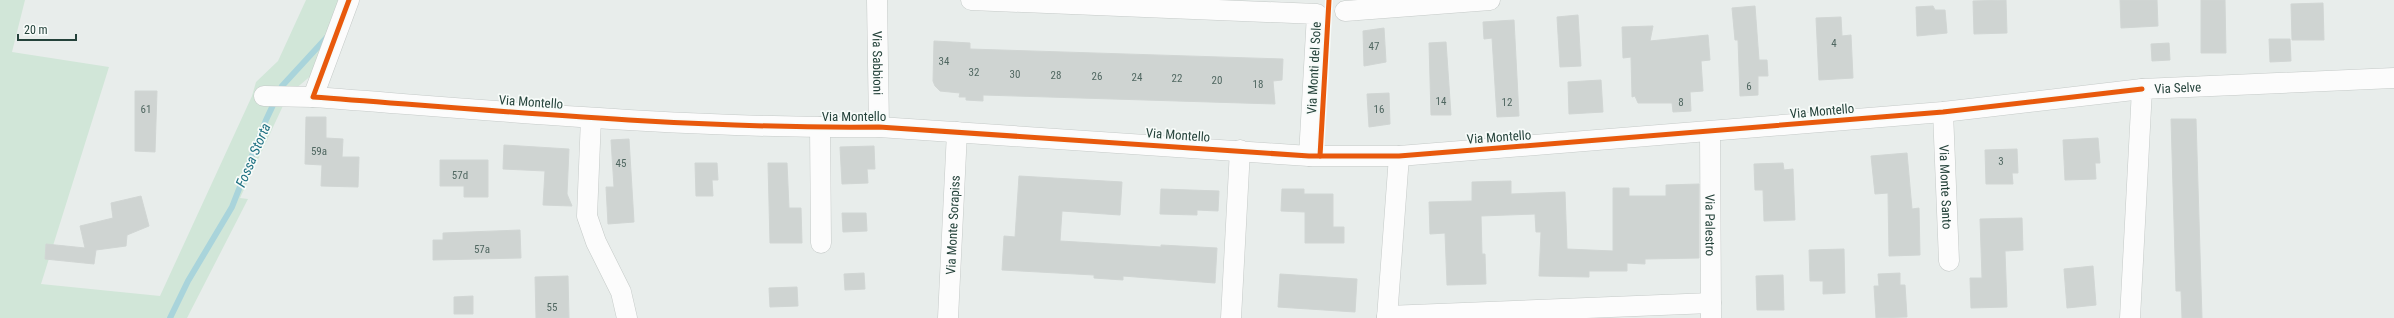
<svg xmlns="http://www.w3.org/2000/svg" width="2394" height="318" font-family="'Roboto Condensed',sans-serif">
  <rect width="100%" height="100%" fill="#e8edeb"/>
  <!-- green -->
  <polygon fill="#d1e6d8" points="0,0 25,0 12,52 109,67 41,284 160,296 252,96 256,82 278,61 306,0 352,0 313,74 288,95 240,198 248,199 187,318 0,318"/>
  <g fill="none" stroke-linecap="round" stroke-linejoin="round">
    <!-- stream -->
    <polyline stroke="#a9d4db" stroke-width="6" points="170,318 188,281 232,207 266,120 282,86 328,36"/>
  </g>
  <!-- building -->
  <g fill="#cfd4d2" stroke="#d1d6d4">
    <polygon points="2006,0 2007,33 1974,34 1973,1"/>
    <polygon points="2120,0 2157,0 2158,26 2121,28"/>
    <polygon points="2201,0 2225,0 2226,53 2201,53"/>
    <polygon points="2323,3 2324,40 2292,40 2291,4"/>
    <polygon points="1755,6 1759,60 1767,60 1768,76 1758,76 1758,95 1740,96 1738,40 1735,40 1732,8"/>
    <polygon points="1933,6 1935,10 1945,10 1947,33 1917,36 1916,7"/>
    <polygon points="1578,15 1581,66 1560,67 1557,17"/>
    <polygon points="1841,17 1842,36 1851,35 1853,78 1819,80 1816,18"/>
    <polygon points="1514,20 1519,116 1497,117 1492,38 1484,39 1483,22"/>
    <polygon points="1653,26 1650,41 1708,35 1710,60 1701,61 1703,91 1690,92 1691,111 1673,112 1672,103 1638,103 1635,96 1632,97 1631,57 1623,58 1622,27"/>
    <polygon points="1384,28 1386,62 1364,66 1363,31"/>
    <polygon points="2269,39 2290,39 2291,61 2270,62"/>
    <polygon points="934,41 970,43 970,49 1283,59 1282,80 1273,81 1275,104 983,95 983,101 966,100 966,97 959,97 960,93 940,91 935,86 933,81"/>
    <polygon points="1446,42 1451,115 1431,115 1429,43"/>
    <polygon points="2169,43 2170,60 2152,61 2151,44"/>
    <polygon points="1601,80 1603,112 1569,114 1568,82"/>
    <polygon points="135,91 157,91 155,152 135,151"/>
    <polygon points="1389,93 1390,124 1369,127 1367,94"/>
    <polygon points="306,117 326,117 326,138 343,139 342,157 359,157 358,187 321,186 322,165 305,164"/>
    <polygon points="2171,119 2196,119 2202,318 2182,318 2181,291 2176,291"/>
    <polygon points="2098,138 2100,163 2095,163 2096,179 2065,180 2063,140"/>
    <polygon points="629,139 634,222 608,224 606,187 614,187 611,140"/>
    <polygon points="504,145 569,149 567,194 572,206 543,205 545,171 503,169"/>
    <polygon points="874,146 875,169 867,169 868,183 842,184 840,147"/>
    <polygon points="2017,149 2018,173 2012,173 2013,184 1986,184 1985,150"/>
    <polygon points="1907,153 1912,209 1919,208 1920,255 1889,256 1888,193 1875,194 1871,156"/>
    <polygon points="440,160 488,160 488,197 464,197 464,186 440,186"/>
    <polygon points="695,163 717,163 718,180 712,180 713,196 696,196"/>
    <polygon points="768,163 787,163 789,208 801,208 802,243 770,243"/>
    <polygon points="1783,163 1784,170 1793,169 1795,220 1764,221 1763,190 1755,190 1754,164"/>
    <polygon points="1019,176 1122,182 1120,215 1062,211 1060,241 1161,247 1161,245 1217,248 1215,283 1123,276 1123,280 1094,278 1094,275 1002,270 1004,236 1015,237"/>
    <polygon points="1511,181 1511,194 1565,192 1567,249 1613,251 1613,188 1629,188 1629,196 1666,196 1666,185 1699,184 1699,258 1645,259 1645,264 1627,263 1627,271 1589,271 1589,277 1539,276 1541,232 1536,232 1535,214 1481,216 1482,254 1485,254 1486,284 1447,285 1445,233 1430,234 1429,202 1472,201 1472,182"/>
    <polygon points="1161,189 1219,191 1218,211 1197,210 1197,215 1160,214"/>
    <polygon points="1282,189 1304,189 1304,194 1333,194 1333,227 1344,227 1344,243 1305,243 1305,212 1281,211"/>
    <polygon points="141,196 149,226 127,235 126,246 96,250 94,264 45,259 46,244 85,248 80,226 113,218 111,203"/>
    <polygon points="842,213 866,213 867,231 843,232"/>
    <polygon points="2022,218 2023,250 2005,251 2007,307 1971,308 1970,278 1982,278 1980,219"/>
    <polygon points="520,230 521,258 433,260 433,240 443,240 443,233"/>
    <polygon points="1844,249 1845,293 1823,294 1823,281 1810,281 1809,250"/>
    <polygon points="2093,266 2096,305 2067,308 2064,269"/>
    <polygon points="864,273 865,289 845,290 844,274"/>
    <polygon points="1900,273 1900,285 1905,285 1907,317 1876,318 1874,286 1879,286 1878,274"/>
    <polygon points="1280,274 1357,279 1355,312 1278,307"/>
    <polygon points="1783,275 1784,310 1757,310 1756,276"/>
    <polygon points="568,276 569,318 536,318 535,277"/>
    <polygon points="797,287 798,306 770,307 769,288"/>
    <polygon points="473,296 473,314 454,314 454,297"/>
  </g>
  <g fill="none" stroke-linecap="round" stroke-linejoin="round">
    <defs>
      <g id="minor">
        <path d="M349 0 313 97C501 111 690 129 879 127L1309 156H1399L1943 112 2142 89"/>
        <path id="s1" d="M877 0 879 127"/>
        <polyline points="971,0 1317,14 1309,156"/>
        <polyline points="1345,11 1490,0"/>
        <polyline points="264,96 313,97"/>
        <path id="s2" d="M1943 112 1949 261"/>
        <polyline points="591,118 587,216 596,242 621,292 627,318"/>
        <polyline points="820,127 821,243"/>
        <path id="s3" d="M1710 132 1711 318"/>
        <polyline points="1387,316 1711,303"/>
        <path id="s4" d="M948 318 957 132"/>
        <polyline points="1231,318 1240,150"/>
        <polyline points="1387,318 1399,156"/>
        <path id="s5" d="M2130 318 2142 89 2394 78"/>
      </g>
    </defs>
    <!-- minor casing -->
    <use href="#minor" stroke="#c5cac8" stroke-width="21"/>
    <!-- minor -->
    <use href="#minor" stroke="#fcfcfc" stroke-width="20"/>
    <defs>
      <g id="cycleway">
        <path d="M349 0 313 97C501 111 690 129 879 127L1309 156H1399L1943 112 2142 89"/>
        <polyline points="1320,156 1329,0"/>
      </g>
    </defs>
    <!-- cycleway casing -->
    <use href="#cycleway" stroke="#f7fbf9" stroke-width="8"/>
    <!-- cycleway -->
    <use href="#cycleway" stroke="#e8590c" stroke-width="5"/>
  </g>
  <g text-anchor="middle" dominant-baseline="central" stroke-width="3.5" stroke-linejoin="round" paint-order="stroke">
    <!-- number labels -->
    <g font-size="11" fill="#506761">
      <text x="1834" y="43">4</text>
      <text x="1374" y="46">47</text>
      <text x="944" y="61">34</text>
      <text x="974" y="72">32</text>
      <text x="1015" y="74">30</text>
      <text x="1056" y="75">28</text>
      <text x="1097" y="76">26</text>
      <text x="1137" y="77">24</text>
      <text x="1177" y="78">22</text>
      <text x="1217" y="80">20</text>
      <text x="1258" y="84">18</text>
      <text x="1749" y="86">6</text>
      <text x="1441" y="101">14</text>
      <text x="1507" y="102">12</text>
      <text x="1681" y="102">8</text>
      <text x="146" y="109">61</text>
      <text x="1379" y="109">16</text>
      <text x="319" y="151">59a</text>
      <text x="2001" y="161">3</text>
      <text x="621" y="163">45</text>
      <text x="460" y="175">57d</text>
      <text x="482" y="249">57a</text>
      <text x="552" y="307">55</text>
    </g>
    <!-- street labels -->
    <g font-size="13" fill="#24423a" stroke="#f7fbf9">
      <text stroke="none"><textPath href="#s1" startOffset="63">Via Sabbioni</textPath></text>
      <text transform="translate(1314 68) rotate(-87)">Via Monti del Sole</text>
      <text stroke="none"><textPath href="#s5" startOffset="265">Via Selve</textPath></text>
      <text transform="translate(531 102) rotate(4)">Via Montello</text>
      <text transform="translate(1822 111) rotate(-5)">Via Montello</text>
      <text x="854" y="116">Via Montello</text>
      <text transform="translate(1178 135) rotate(4)">Via Montello</text>
      <text transform="translate(1499 137) rotate(-4)">Via Montello</text>
      <text stroke="none"><textPath href="#s2" startOffset="75">Via Monte Santo</textPath></text>
      <text stroke="none"><textPath href="#s4" startOffset="93">Via Monte Sorapiss</textPath></text>
      <text stroke="none"><textPath href="#s3" startOffset="93">Via Palestro</textPath></text>
    </g>
    <!-- water labels -->
    <g font-size="14" font-style="italic" fill="#1c6f80" stroke="#f7fbf9">
      <text transform="translate(253 155) rotate(-67)">Fossa Storta</text>
    </g>
  </g>
  <!-- scale -->
  <path d="M18 34v6h58v-6" fill="none" stroke="#24423a" stroke-width="2"/>
  <text x="24" y="34" font-size="12" fill="#24423a" stroke="#f7fbf9" stroke-width="3" paint-order="stroke">20 m</text>
</svg>
